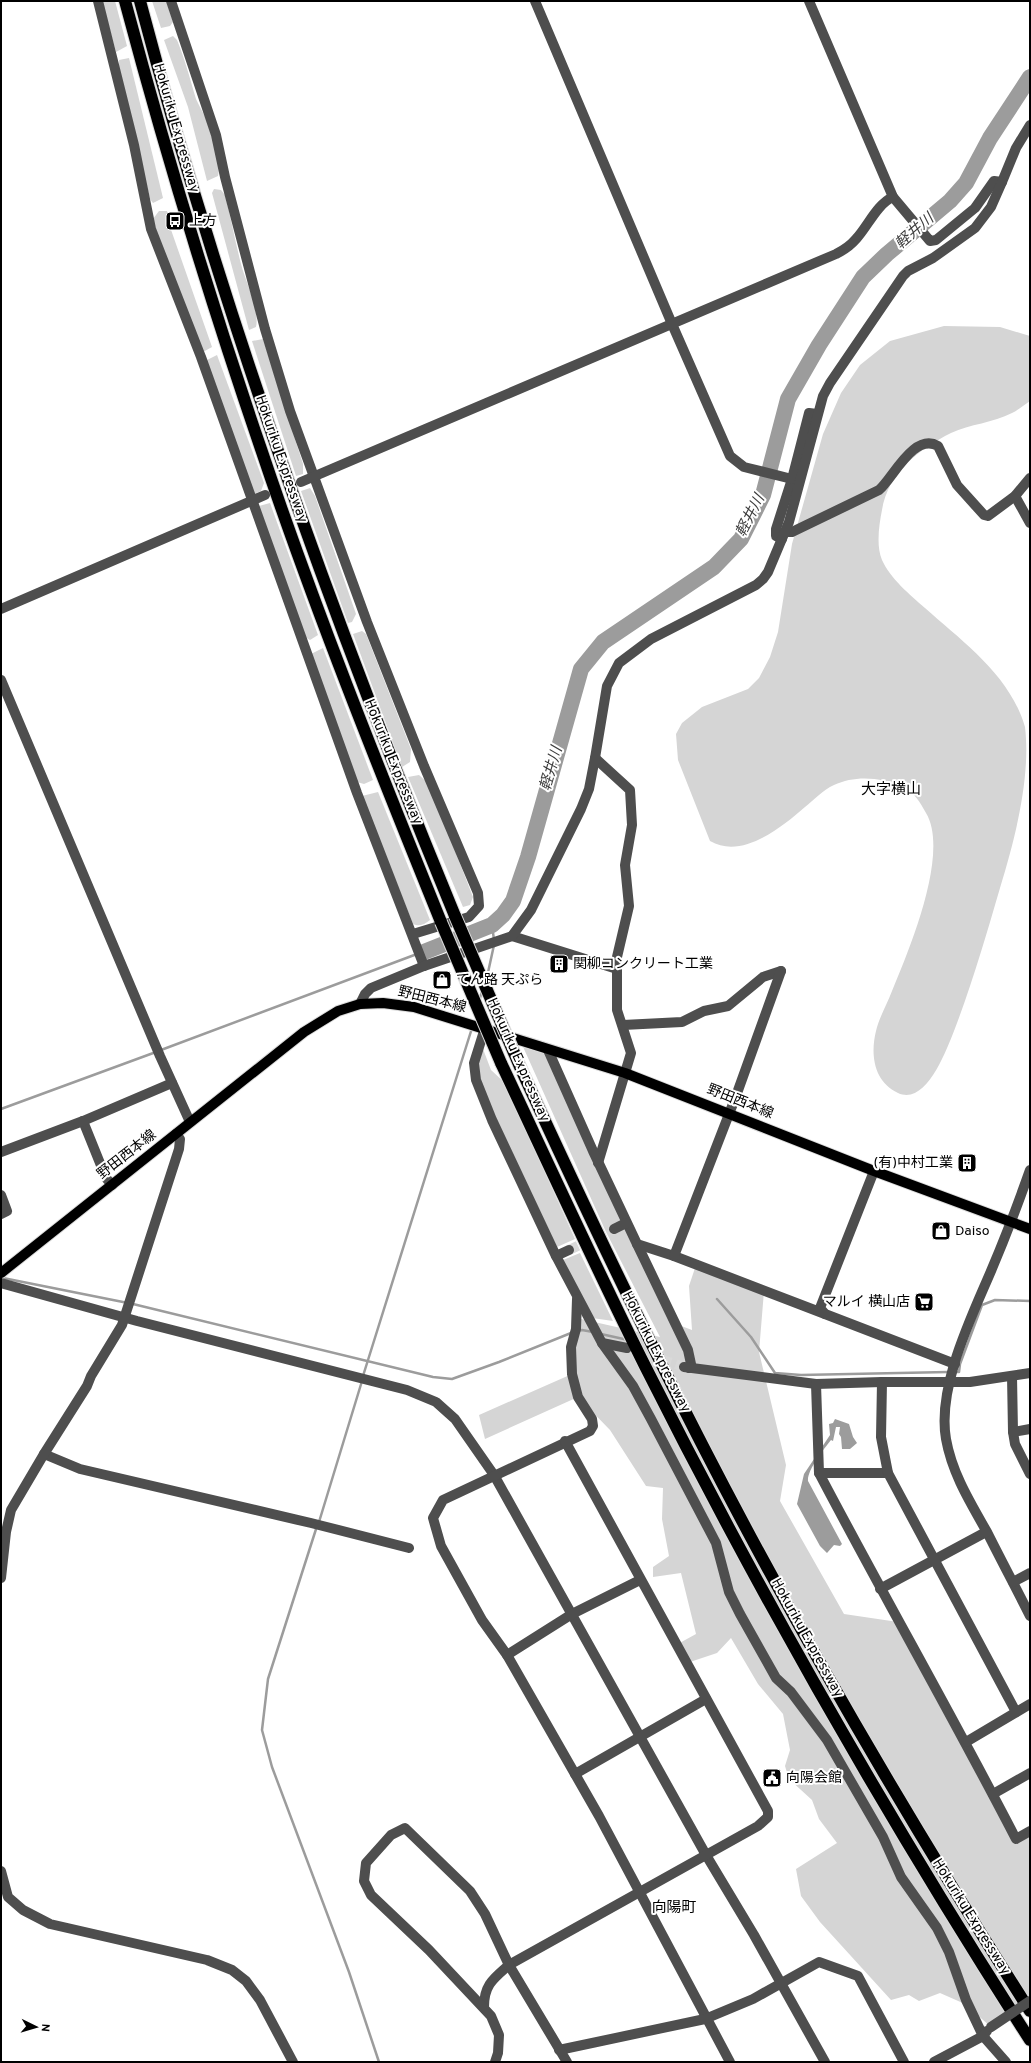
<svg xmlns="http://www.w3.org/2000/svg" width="1031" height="2063" font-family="Overpass,'Noto Sans JP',sans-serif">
  <rect width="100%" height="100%" fill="#fff"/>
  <!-- green -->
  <g fill="#d5d5d5">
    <polygon points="102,1 115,1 127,46 116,52"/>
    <polygon points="152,1 166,1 173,22 170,26 161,28"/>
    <path d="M173 36 177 40C185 59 190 79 196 99 199 106 203 112 206 119 210 131 222 164 218 176L207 181 188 107 164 40Z"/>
    <polygon points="129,58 163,198 153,203 150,199 119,67 119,60"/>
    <path d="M214 189 221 190 225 195C231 218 235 241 241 264 245 280 260 311 256 327L249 330 212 193Z"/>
    <polygon points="159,211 167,211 169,224 212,347 203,352 160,243 153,219"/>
    <path d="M944 326 1000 327 1030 336V401C1024 405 1018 410 1012 413 993 423 970 424 951 433 919 449 888 473 882 510 879 525 876 546 882 560 890 578 910 595 925 608 963 642 1010 675 1025 727 1031 777 1015 839 1000 888 986 936 972 984 954 1031 946 1051 926 1106 898 1093 874 1082 870 1055 876 1031 879 1018 887 1004 892 991 909 950 950 853 926 813 920 802 914 792 903 787 881 777 855 775 834 785 823 790 814 800 805 807 782 827 742 860 710 841L678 760 676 734 682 723 702 707 748 689 759 678 770 657 778 632 792 544 823 434 841 393 860 365 890 341Z"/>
    <polygon points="263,339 303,464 303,474 296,476 252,341"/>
    <polygon points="217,355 264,483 261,491 254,494 205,361"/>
    <polygon points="310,488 315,496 356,614 352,622 348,623 301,491"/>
    <polygon points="270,503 318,635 310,640 305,637 259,506"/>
    <polygon points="362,631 366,634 411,749 410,762 402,767 353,634"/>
    <polygon points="323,648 373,780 364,784 357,782 311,654"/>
    <polygon points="419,775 429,784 473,897 470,905 463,907 408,777"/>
    <path d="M378 792 430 920C425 924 420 927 413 924L362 796Z"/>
    <polygon points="520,1040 548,1050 676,1324 692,1330 689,1286 696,1265 764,1291 759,1352 786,1465 780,1501 844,1614 898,1622 1016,1838 1030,1831 1030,2002 991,2027 965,2004 940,1993 919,2001 909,1995 891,2000 820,1922 801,1896 796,1869 837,1843 819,1819 812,1800 789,1779 785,1766 790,1750 783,1714 758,1684 731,1638 717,1653 687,1663 676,1645 696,1634 681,1573 653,1577 653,1567 669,1556 662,1519 663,1488 646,1486 610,1430 578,1397 485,1439 479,1415 572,1374 577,1318 660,1337 606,1232"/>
    <polygon points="483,1049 491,1070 504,1082 575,1239 557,1247 496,1118 480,1079 479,1062"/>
    <polygon points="580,1253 613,1321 592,1318 563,1260"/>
  </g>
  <!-- water -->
  <path fill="#9c9c9c" d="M835 1419 849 1424 853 1437 857 1443 850 1449H842L841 1437 839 1434 840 1427H836L833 1441 831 1440C824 1449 807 1470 808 1481L842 1544 840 1546 834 1545 827 1553 820 1546 797 1504 804 1474 830 1435 829 1424 833 1423Z"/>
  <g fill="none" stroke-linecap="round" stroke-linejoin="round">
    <!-- stream -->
    <g stroke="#9c9c9c" stroke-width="2.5">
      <polyline points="492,925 494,940"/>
      <polyline points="487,977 494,945"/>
      <polyline points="479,1002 482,991"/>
      <polyline points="161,1050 417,954"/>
      <polyline points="1,1109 156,1052"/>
      <polyline points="3,1278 128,1303"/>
      <polyline points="717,1299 751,1337 775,1373 801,1375 948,1372"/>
      <polyline points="133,1304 433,1377 452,1379 499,1362 571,1333"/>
      <polyline points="578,1331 582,1330 593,1332"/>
      <polyline points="601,1334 628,1340"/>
      <polyline points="955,1372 959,1372 960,1364 982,1305 995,1300 1030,1301"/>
      <polyline points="363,1376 472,1028"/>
      <polyline points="319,1522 362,1381"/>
      <polyline points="317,1526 268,1679 262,1730 272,1767 349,1972 379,2062"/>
    </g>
    <!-- river -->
    <polyline stroke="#9c9c9c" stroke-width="16" points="424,952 492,925 503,915 513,901 528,857 581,669 603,642 714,567 741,539 763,495 788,399 819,345 863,277 887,254 950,201 966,183 990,138 1030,77"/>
    <!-- minor-tunnel -->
    <g stroke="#d9d9d9" stroke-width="10" stroke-dasharray="10 5" stroke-linecap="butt">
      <polyline points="569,1250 614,1229"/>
      <polyline points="633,1350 684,1367"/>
    </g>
    <defs>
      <polyline id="major" points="1,1273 304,1032 338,1011 360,1004 383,1003 414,1007 625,1073 874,1171 1030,1229"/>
      <g id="highway">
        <path d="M125 1C165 151 210 300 260 446 314 607 377 764 441 922"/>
        <path d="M140 1C222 313 332 618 455 916"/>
        <path d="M501 1063C549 1165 595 1266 645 1366 761 1597 890 1822 1030 2040"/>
        <path d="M521 1069C566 1167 612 1265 660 1361 770 1584 896 1801 1030 2011"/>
      </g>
    </defs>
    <!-- major casing -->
    <use href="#major" stroke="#dbdbdb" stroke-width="12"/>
    <!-- highway casing -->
    <use href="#highway" stroke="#dbdbdb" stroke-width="14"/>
    <!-- minor -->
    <g stroke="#4e4e4e" stroke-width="10">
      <polyline points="98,1 134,145 151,229 201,357 357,793 424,966"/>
      <polyline points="171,1 216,135 225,177 265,329 290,411 367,622 424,766 478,893 479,906 469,917 413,934"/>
      <polyline points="535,1 672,324 730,456 744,467 792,479 776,529 776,536 782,539"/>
      <polyline points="809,1 893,197 930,241 936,240 975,208 994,181 1002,182 1016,148 1030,125"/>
      <polyline points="792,479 809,413 817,414"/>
      <path d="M301 482 836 254C844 250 850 246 856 239 868 226 877 204 893 197"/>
      <polyline points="1015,496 1030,523"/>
      <path d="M785 532H792L879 490C893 478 914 432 938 446L957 485 984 515 988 516 1015 496 1030 478"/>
      <polyline points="1,609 265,495"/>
      <polyline points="1,680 160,1056 190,1122"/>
      <polyline points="595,758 630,790 632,825 625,865 629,906 617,957 617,1010 631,1053 598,1163"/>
      <polyline points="512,936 617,969"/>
      <polyline points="360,1004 365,994 371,988 424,966 512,936 531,910 581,809 589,789 595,758 607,686 619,663 651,639 756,585 763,579 768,572 789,522 823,396 830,383 903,276 908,271 933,258 975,228 991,207 1002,182"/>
      <polyline points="623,1025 682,1022 704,1011 728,1006 763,977 781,971"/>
      <polyline points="485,1028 474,1063 476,1080 492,1120 556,1256 602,1343 633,1386 651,1419 716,1543 729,1592 740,1614 776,1678 791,1692 827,1740 883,1837 901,1877 937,1928 949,1952 966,2000 983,2036 1006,2062"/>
      <polyline points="548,1050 593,1151 637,1244 674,1256 825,1314"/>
      <polyline points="83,1121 106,1178 112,1185"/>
      <polyline points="1,1152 83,1121 172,1083"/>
      <path d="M1030 1170C1018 1204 1005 1238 991 1271 971 1318 937 1387 946 1439 952 1473 970 1502 987 1532 1001 1560 1016 1588 1030 1616"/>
      <polyline points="874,1171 820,1308 825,1314 955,1364"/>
      <polyline points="1,1195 7,1211 1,1214"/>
      <polyline points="614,1229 626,1223"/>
      <polyline points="637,1244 688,1350 691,1364 689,1368"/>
      <polyline points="556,1256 569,1250"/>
      <polyline points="674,1256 736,1096 781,971"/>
      <polyline points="1,1283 137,1321 407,1390 436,1402 455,1419 494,1475 706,1855 754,1935 825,2062"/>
      <polyline points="577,1299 576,1329 571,1347 572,1374 578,1397 592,1419 593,1426 590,1431 443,1500 433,1518 441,1546 482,1620 507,1655 599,1816 730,2062"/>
      <polyline points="602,1343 627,1348"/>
      <polyline points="684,1367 816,1384 882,1382"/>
      <polyline points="1012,1376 1013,1432 1015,1444 1030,1474"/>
      <polyline points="816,1384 819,1473"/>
      <polyline points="1013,1432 1030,1429"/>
      <polyline points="44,1454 80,1469 311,1523 409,1548"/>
      <path d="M888 1473H819C883 1595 952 1715 1016 1839L1030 1831"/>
      <polyline points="1,1578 6,1532 11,1510 44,1454 87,1386 91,1376 122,1325 179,1149 180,1139 176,1134"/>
      <polyline points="1013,1582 1030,1573"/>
      <polyline points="880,1589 986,1532"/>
      <polyline points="507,1655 572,1614 640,1580"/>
      <polyline points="1016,1712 888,1473 881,1437 882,1382 970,1382 1030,1373"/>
      <polyline points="966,1742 1030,1704"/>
      <polyline points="575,1774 706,1699"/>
      <polyline points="993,1794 1030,1773"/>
      <polyline points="1,1871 8,1897 23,1910 50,1924 207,1960 232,1970 246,1981 260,2000 293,2062"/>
      <path d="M484 2007C484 1985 493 1979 509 1965L758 1826 768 1817V1811L565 1441"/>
      <polyline points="559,2050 705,2019 753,1999 819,1962 858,1976 904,2062"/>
      <polyline points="495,2062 498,2053 499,2035 491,2016 429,1950 371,1895 364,1881 366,1863 391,1835 405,1828 470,1891 485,1914 509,1965 567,2062"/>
      <polyline points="934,2062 983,2036 987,2031"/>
    </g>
    <!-- major -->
    <use href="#major" stroke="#000" stroke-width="10"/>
    <!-- highway -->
    <use href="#highway" stroke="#000" stroke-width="12"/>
    <defs>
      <g id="highway-bridge">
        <polyline points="455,916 521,1069"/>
        <polyline points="441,922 501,1063"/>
      </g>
    </defs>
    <!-- highway-bridge casing -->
    <use href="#highway-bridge" stroke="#dbdbdb" stroke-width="14" stroke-linecap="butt"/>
    <!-- minor-bridge -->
    <polyline stroke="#4e4e4e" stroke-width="10" points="991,2027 1030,2001"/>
    <!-- highway-bridge -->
    <use href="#highway-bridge" stroke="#000" stroke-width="12"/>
  </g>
  <!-- icons -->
  <defs>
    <symbol id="bus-square" viewBox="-11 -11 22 22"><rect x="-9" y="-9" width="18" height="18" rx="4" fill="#000" stroke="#fff"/><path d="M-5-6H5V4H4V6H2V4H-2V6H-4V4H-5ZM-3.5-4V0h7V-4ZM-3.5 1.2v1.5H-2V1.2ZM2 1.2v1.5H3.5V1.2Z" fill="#fff"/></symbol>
    <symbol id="building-square" viewBox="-11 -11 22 22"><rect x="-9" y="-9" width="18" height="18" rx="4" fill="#000" stroke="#fff"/><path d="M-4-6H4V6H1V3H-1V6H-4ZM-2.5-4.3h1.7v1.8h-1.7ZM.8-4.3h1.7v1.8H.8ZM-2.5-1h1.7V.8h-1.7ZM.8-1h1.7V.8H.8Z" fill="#fff"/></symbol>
    <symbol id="shop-square" viewBox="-11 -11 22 22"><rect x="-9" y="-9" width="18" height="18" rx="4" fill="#000" stroke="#fff"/><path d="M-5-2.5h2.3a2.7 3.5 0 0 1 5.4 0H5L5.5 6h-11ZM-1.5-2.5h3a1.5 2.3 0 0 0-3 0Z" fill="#fff"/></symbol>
    <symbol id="supermarket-square" viewBox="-11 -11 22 22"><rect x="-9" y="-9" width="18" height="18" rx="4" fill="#000" stroke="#fff"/><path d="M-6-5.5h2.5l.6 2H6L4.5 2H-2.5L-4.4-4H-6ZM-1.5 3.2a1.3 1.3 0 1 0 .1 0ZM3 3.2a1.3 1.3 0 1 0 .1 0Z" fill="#fff"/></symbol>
    <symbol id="civic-square" viewBox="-11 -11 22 22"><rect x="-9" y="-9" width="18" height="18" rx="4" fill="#000" stroke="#fff"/><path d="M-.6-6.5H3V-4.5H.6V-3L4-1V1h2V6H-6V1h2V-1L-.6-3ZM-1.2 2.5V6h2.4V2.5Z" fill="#fff"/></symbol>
  </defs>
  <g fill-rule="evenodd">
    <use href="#bus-square" x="164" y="210" width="22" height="22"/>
    <use href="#building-square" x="548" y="953" width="22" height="22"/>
    <use href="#shop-square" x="431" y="969" width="22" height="22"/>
    <use href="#building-square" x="956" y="1152" width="22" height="22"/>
    <use href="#shop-square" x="930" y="1220" width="22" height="22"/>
    <use href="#supermarket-square" x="913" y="1291" width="22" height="22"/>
    <use href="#civic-square" x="761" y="1767" width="22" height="22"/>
  </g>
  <g text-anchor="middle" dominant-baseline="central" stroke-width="4" stroke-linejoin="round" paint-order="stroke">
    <!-- street labels -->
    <g font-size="14" fill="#000" stroke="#fff">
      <text transform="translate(176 128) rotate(74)">Hokuriku Expressway</text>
      <text transform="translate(281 459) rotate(71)">Hokuriku Expressway</text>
      <text transform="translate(393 762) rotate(68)">Hokuriku Expressway</text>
      <text transform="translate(432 1000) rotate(14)">野田西本線</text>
      <text transform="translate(518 1060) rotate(66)">Hokuriku Expressway</text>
      <text transform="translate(740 1102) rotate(22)">野田西本線</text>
      <text transform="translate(127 1155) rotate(-38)">野田西本線</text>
      <text transform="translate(656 1352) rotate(63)">Hokuriku Expressway</text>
      <text transform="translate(807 1638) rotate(61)">Hokuriku Expressway</text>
      <text transform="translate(971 1917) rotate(58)">Hokuriku Expressway</text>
    </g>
    <!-- poi labels -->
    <g font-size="14" fill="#000" stroke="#fff" text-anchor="start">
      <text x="189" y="221">上方</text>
      <text x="573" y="964">関柳コンクリート工業</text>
      <text x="456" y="980">てん路 天ぷら</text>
      <text x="953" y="1163" text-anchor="end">(有)中村工業</text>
      <text x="955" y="1231">Daiso</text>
      <text x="910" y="1302" text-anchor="end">マルイ 横山店</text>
      <text x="786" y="1778">向陽会館</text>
    </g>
    <!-- water labels -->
    <g font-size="15" font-style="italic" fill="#3d3d3d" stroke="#fff">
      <text transform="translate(915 232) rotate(-41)">軽井川</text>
      <text transform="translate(751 516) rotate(-63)">軽井川</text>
      <text transform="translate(552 769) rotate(-74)">軽井川</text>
    </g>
    <!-- neighbourhood labels -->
    <g font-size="15" fill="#000" stroke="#fff">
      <text x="891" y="790">大字横山</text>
      <text x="674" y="1908">向陽町</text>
    </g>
  </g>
  <!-- border -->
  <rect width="1031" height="2063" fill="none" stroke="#000000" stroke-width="4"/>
  <!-- north arrow -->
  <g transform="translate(36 2027) rotate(95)" stroke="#ffffff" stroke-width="3" paint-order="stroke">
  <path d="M0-3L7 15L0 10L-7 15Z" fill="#000000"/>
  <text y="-6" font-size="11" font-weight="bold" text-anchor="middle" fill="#000000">N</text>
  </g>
</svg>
